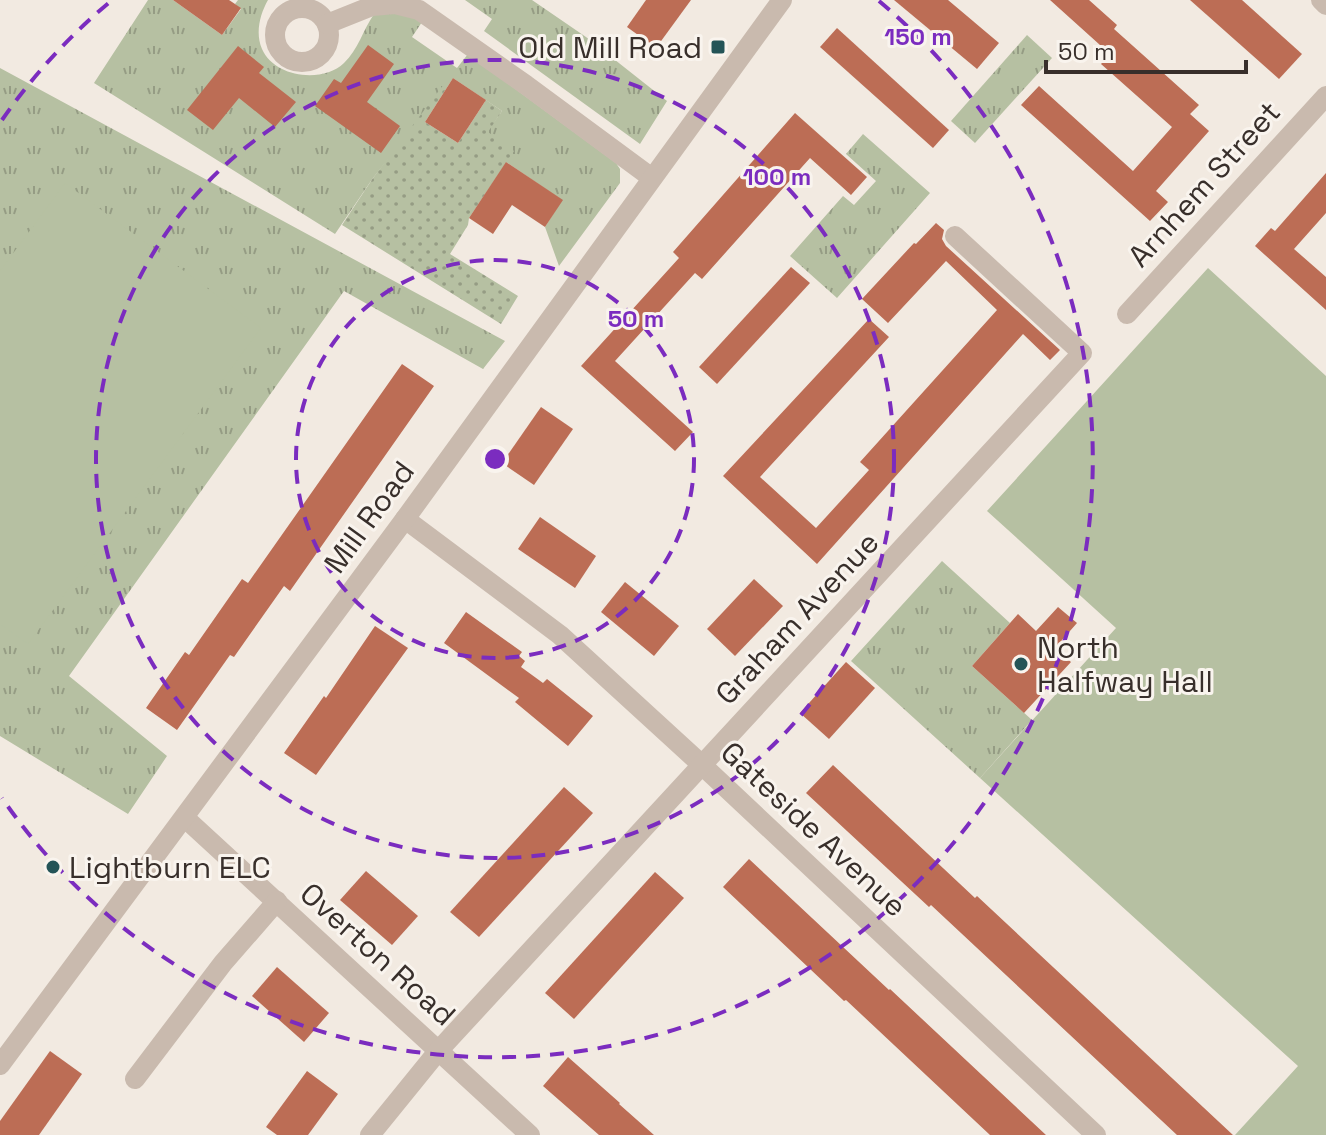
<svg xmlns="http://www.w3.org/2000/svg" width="1326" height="1135" font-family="'Space Grotesk',sans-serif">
  <defs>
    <pattern id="grass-tufts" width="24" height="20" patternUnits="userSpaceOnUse" patternTransform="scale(2)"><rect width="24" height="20" fill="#b6c0a2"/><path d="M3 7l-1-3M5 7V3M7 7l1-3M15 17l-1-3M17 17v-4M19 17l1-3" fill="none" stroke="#959c84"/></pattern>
    <pattern id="garden-dots" width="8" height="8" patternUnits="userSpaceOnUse" patternTransform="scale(2)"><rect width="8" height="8" fill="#b6c0a2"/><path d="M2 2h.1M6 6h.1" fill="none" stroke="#959c84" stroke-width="1.8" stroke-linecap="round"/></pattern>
  </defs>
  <rect width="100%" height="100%" fill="#f2eae1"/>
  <!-- grass -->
  <g fill="url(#grass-tufts)">
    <path d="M148 0H173L222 35 241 9 235 4 238 0H268C260 14 255 33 262 49 274 77 322 84 344 63 358 50 363 30 374 14L395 7 422 22 412 37 457 68 468 54 616 163 620 169V183L559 266 545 227 562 200 506 162 487 132 502 111 453 78 373 178 335 234 94 83Z"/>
    <polygon points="465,0 532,0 586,37 667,101 640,144 484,31 492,19"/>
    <polygon points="1027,35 1052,58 975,143 951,121"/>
    <polygon points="0,68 505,341 483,369 344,291 69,676 167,756 128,814 0,736"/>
    <polygon points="863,134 930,193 837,298 790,256 843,196 854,205 876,181 846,154"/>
    <polygon points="942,561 1010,623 972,666 1032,720 980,778 851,661"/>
  </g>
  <!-- park -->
  <g fill="#b6c0a2">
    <polygon points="65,183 261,328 28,644 0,624 0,271"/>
    <polygon points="1208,268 1326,376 1326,1135 1235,1135 1298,1066 980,778 1116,628 987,511"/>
  </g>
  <!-- garden -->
  <polygon fill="url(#garden-dots)" points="450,76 453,78 425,122 458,143 486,100 502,111 488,132 514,151 469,218 468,225 450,254 518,296 501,324 342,225 373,178"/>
  <!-- building -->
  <g fill="#bc6d55">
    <polygon points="173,0 229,0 241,8 222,35"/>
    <polygon points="646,0 691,0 656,48 627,27"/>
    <polygon points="894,0 948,0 999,43 977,69"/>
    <polygon points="1050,0 1089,0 1117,25 1114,29 1199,105 1190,114 1209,131 1156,191 1168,202 1150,221 1021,105 1039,86 1133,171 1172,127 1101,64 1110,54"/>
    <polygon points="1190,0 1242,0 1302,54 1279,79"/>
    <polygon points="837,28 949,130 933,148 820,47"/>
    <polygon points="368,45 394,64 367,102 400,126 381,153 315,106 334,79 341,83"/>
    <polygon points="238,46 264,67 259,73 296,102 275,127 239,98 213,130 187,110"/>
    <polygon points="453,78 486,100 458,143 425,122"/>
    <polygon points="795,113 867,177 851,195 810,158 702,279 695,273 615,361 693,432 675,451 581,366 679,258 673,252"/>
    <polygon points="506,162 563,200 545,227 512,205 493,234 469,218"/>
    <polygon points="1326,173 1326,213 1294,249 1326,277 1326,310 1255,246 1271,228 1275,231"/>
    <polygon points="936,223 944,230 942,239 946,246 1060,350 1050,360 1023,334 817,564 723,476 869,319 889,337 760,477 816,528 869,470 860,462 997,310 946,261 888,323 862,299 914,243 916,244"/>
    <polygon points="791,267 810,283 717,384 699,367"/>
    <polygon points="402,364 434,386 290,591 284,586 234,657 230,655 177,730 146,708 185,652 189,655 242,579 248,583"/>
    <polygon points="541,407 573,429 534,485 502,463"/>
    <polygon points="540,517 596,556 575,588 518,549"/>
    <polygon points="754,579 783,606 735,656 707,629"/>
    <polygon points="625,582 679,626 654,656 601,612"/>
    <polygon points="1058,607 1077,623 1055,648 1071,662 1024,713 972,666 1018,614 1036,631"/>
    <polygon points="466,612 522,652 519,656 525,661 521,667 543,683 547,679 593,716 568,746 515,702 519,698 444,643"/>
    <polygon points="375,626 408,648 316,775 284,753 324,696 326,698"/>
    <polygon points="846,662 875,688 829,739 800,713"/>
    <polygon points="833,765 975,898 977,896 1233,1135 1177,1135 931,905 929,907 806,793"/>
    <polygon points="564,787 593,813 479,937 450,912"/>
    <polygon points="749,859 889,990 890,989 1046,1135 990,1135 846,1000 844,1001 723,887"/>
    <polygon points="366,871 418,916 392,945 340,900"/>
    <polygon points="655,872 684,898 574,1019 545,993"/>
    <polygon points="277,967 329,1013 304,1042 252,996"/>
    <polygon points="50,1051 82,1074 39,1135 0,1135 0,1121"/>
    <polygon points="568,1057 620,1103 619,1104 654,1135 599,1135 543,1086"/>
    <polygon points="307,1071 338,1094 308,1135 277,1135 266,1127"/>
  </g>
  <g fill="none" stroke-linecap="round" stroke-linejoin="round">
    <!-- minor -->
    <g stroke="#c9baae" stroke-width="20">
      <polyline points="1321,0 1326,5"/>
      <circle cx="302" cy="35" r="27"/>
      <polyline points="327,24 372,6 395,4 419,10 526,85 652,178"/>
      <polyline points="1127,314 1326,96"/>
      <polyline points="405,519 560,635 702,765 1096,1135"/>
      <polyline points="185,818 530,1135"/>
      <polyline points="0,1065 405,519 782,0"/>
      <polyline points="135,1079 223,963 277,901"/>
      <polyline points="370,1135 439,1050 1082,353 955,236"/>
    </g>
  </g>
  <!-- distance rings -->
  <g fill="none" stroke="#7b2cbf" stroke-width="4" stroke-dasharray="14 10">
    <circle cx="495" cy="459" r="199"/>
    <circle cx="495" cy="459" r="399"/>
    <path d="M2 120A598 598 0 0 1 111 1M879 1A598 598 0 1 1 2 798"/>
  </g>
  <!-- markers -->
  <g fill="#245457" stroke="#f9f4ee" stroke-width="3">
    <rect x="710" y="39" width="16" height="16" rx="4"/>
    <circle cx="1021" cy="664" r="8"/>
    <circle cx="53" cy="867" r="8"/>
  </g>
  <g text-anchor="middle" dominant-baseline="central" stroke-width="6" stroke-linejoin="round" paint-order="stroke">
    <!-- poi labels -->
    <g font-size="30" fill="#382f2b" stroke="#f9f4ee" text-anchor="start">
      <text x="702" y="47" text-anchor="end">Old Mill Road</text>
      <text x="1037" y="647">North<tspan x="1037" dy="34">Halfway Hall</tspan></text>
      <text x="69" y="867">Lightburn ELC</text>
    </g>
    <!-- street labels -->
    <g font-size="30" fill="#382f2b" stroke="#f9f4ee">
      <text transform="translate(1204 184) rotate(-48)">Arnhem Street</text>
      <text transform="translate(369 517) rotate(-54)">Mill Road</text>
      <text transform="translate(797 618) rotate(-47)">Graham Avenue</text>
      <text transform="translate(814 829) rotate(43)">Gateside Avenue</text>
      <text transform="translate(378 954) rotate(42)">Overton Road</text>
    </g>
  </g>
  <circle cx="495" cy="459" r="12" fill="#7b2cbf" stroke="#f9f4ee" stroke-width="4"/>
  <g font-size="24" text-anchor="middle" font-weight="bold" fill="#7b2cbf" stroke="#f9f4ee" stroke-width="6" stroke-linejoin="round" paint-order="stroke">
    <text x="918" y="45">150 m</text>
    <text x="777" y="185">100 m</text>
    <text x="636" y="327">50 m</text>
  </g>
  <!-- scale -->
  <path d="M1046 60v12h200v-12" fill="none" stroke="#382f2b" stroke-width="4"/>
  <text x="1058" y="60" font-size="24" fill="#382f2b" stroke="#f9f4ee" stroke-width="6" paint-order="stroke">50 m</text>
</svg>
